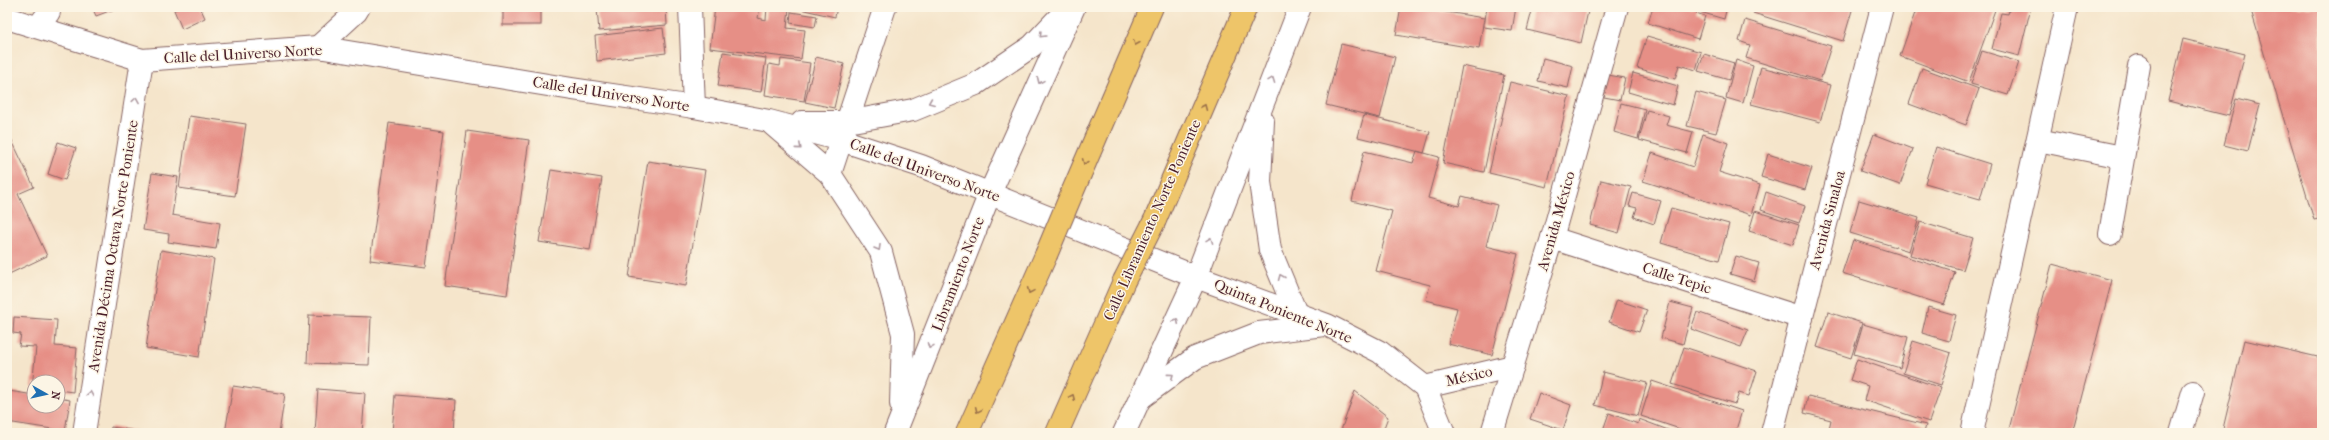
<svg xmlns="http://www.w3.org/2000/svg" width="2329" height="440" font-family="'IM FELL French Canon',serif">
  <rect width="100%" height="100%" fill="#fcf5e5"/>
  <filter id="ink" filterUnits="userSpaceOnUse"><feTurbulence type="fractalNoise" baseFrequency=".025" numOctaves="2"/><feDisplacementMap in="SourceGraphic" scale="8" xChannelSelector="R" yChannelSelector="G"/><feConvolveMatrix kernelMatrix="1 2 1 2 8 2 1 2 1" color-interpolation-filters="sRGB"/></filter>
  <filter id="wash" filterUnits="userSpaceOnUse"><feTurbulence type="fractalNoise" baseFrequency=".012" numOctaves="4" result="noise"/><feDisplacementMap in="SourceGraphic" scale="16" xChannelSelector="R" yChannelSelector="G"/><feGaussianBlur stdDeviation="0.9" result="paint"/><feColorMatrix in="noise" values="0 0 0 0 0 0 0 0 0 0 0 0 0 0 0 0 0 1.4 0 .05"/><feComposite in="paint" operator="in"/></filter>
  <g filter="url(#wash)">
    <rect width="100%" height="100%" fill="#f5e5cb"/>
    <g id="blocks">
      <!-- building -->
      <g fill="#e68f86">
        <polygon points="92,7 120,7 96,16"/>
        <polygon points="181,7 200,7 205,18 182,29 174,10"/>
        <rect x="503" y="7" width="38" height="18"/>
        <polygon points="586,7 666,7 667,25 599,31 597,9 586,10"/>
        <polygon points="715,7 760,7 758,18 766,20 767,7 789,8 787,28 805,30 801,59 710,48"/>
        <polygon points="791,7 837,7 835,17"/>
        <polygon points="1401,7 1415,7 1484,18 1479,49 1396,35"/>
        <polygon points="1487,7 1516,7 1512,31 1484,27"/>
        <polygon points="1533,7 1589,7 1581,43 1527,30"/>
        <polygon points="1653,7 1698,7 1696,13 1705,16 1698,39 1648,23"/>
        <polygon points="1701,7 1727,7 1724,19 1700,12"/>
        <polygon points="1755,7 1853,7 1843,41 1753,13"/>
        <polygon points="1917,7 1986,7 1995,10 1969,82 1900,56"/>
        <polygon points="2010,7 2031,7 2019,56 1992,49 2001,13 2008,14"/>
        <polygon points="2250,7 2321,7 2322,218 2314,220"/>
        <polygon points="791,12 817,16 815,27 790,23"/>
        <polygon points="1745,20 1831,46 1820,81 1746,58 1750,45 1739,41"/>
        <polygon points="663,28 666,53 597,61 595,36"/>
        <polygon points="1647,36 1701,52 1696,70 1679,65 1675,79 1637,68"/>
        <polygon points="2183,39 2245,54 2229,116 2168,101"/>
        <polygon points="1341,44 1395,57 1380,118 1326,105"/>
        <polygon points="1982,51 2019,62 2008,95 1971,84"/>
        <polygon points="723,52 766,58 761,92 718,86"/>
        <polygon points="1704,54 1734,63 1729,80 1698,71"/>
        <polygon points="816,57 844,64 834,108 805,102"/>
        <polygon points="1543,58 1573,66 1568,88 1538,81"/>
        <polygon points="781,59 810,63 804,101 765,95 769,64 780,66"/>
        <polygon points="1736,60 1753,66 1743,103 1726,98"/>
        <polygon points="1462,66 1504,75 1484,172 1443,163"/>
        <polygon points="1761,67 1830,85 1820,122 1751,104"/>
        <polygon points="1922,68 1979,89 1966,125 1909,104"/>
        <polygon points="1633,73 1678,86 1673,105 1628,92"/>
        <polygon points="1608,75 1625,78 1620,100 1604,97"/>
        <polygon points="1510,82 1569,96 1547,187 1489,173"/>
        <polygon points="1696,92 1726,100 1716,133 1687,126"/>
        <polygon points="2236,99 2260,105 2248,151 2224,145"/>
        <polygon points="1621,103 1645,109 1638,139 1614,132"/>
        <polygon points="1647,110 1669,116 1666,125 1693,132 1687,153 1639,140"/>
        <polygon points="1364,115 1430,132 1424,153 1358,137"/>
        <polygon points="189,116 246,124 235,196 179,188"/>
        <polygon points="389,123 444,131 426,267 370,260"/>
        <polygon points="7,130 34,187 18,194 47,256 7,275"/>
        <polygon points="467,131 529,140 507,295 445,286"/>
        <polygon points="1703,134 1728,143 1719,172 1760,185 1751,215 1643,181 1652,153 1693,167"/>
        <polygon points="1874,134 1913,149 1900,185 1860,171"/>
        <polygon points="58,142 76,148 65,180 48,174"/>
        <polygon points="1936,147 1990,164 1980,199 1925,183"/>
        <polygon points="1364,151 1413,163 1417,151 1439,157 1428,198 1459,206 1462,196 1497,205 1486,246 1518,254 1492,355 1448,344 1457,308 1426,300 1430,285 1376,271 1392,211 1352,201"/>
        <polygon points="1768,154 1812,168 1805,190 1761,177"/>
        <polygon points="648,161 705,170 686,286 629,277"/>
        <polygon points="551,170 602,178 590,250 539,242"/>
        <polygon points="152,173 178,177 172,215 220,223 216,249 168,242 169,234 143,230"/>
        <polygon points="1601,180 1631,187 1619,233 1590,225"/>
        <polygon points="1766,192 1805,206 1799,223 1761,210"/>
        <polygon points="1633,193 1661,201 1654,224 1634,217 1637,208 1629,206"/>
        <polygon points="1859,200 1919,218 1909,251 1850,233"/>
        <polygon points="1671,208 1729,224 1719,260 1661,243"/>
        <polygon points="1755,211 1799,225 1793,245 1749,231"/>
        <polygon points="1920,222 1973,238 1963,270 1910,255"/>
        <polygon points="1853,240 1955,272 1944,305 1842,273"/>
        <polygon points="161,250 214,259 199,357 146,348"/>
        <polygon points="1736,256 1759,263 1754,281 1730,274"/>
        <polygon points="2052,264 2112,280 2072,433 2008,433"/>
        <polygon points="1617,300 1647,310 1639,332 1609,322"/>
        <polygon points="1670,302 1693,308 1683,344 1661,338"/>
        <polygon points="1928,307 1956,315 1949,341 1922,333"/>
        <polygon points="1697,312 1748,330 1741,347 1691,329"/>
        <polygon points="1828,312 1862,323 1851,358 1817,347"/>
        <polygon points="309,315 371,317 369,365 307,363"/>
        <polygon points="14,317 57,320 55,346 77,348 73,392 58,390 58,382 34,382 34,388 32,388 36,347 19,346 21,334 13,333"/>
        <polygon points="1863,324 1908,337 1900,368 1854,354"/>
        <polygon points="2244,340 2322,358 2322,433 2222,433"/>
        <polygon points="1913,341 1951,353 1941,385 1903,373"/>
        <polygon points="1684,347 1757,371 1749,396 1739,393 1735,404 1672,384"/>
        <polygon points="1857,359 1941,388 1929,422 1864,400 1868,386 1850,380"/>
        <polygon points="1603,372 1647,383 1638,416 1595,405"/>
        <polygon points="1652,381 1742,411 1735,433 1692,433 1641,416"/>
        <polygon points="233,386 285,394 279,433 225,433"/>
        <polygon points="318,389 365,393 362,433 315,433"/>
        <polygon points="9,391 34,395 34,406 58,406 58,398 70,400 65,431 7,422"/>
        <polygon points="1355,391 1388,417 1382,433 1340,433"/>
        <polygon points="1539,393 1571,405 1563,430 1530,419"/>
        <polygon points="395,395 456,400 454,433 392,433"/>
        <polygon points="1808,396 1926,425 1924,433 1828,433 1831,420 1804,413"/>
        <polygon points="1609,413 1638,424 1639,419 1676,433 1602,433"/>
        <polygon points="111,427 143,432 143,433 110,433"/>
      </g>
    </g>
  </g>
  <g filter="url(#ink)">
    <use href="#blocks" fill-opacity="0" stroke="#866463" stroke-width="1"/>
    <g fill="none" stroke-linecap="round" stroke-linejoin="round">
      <defs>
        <g id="minor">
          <polyline points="690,7 694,107"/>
          <polyline points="7,18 142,60 318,47 572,89 694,107 769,121 841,140 921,166 1196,277 1327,325 1380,352 1425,387 1444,433"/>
          <polyline points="38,27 49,12 49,7"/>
          <polyline points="318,47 356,12 359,7"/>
          <polyline points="1263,121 1260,182 1270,250 1296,313"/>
          <polyline points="802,122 847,122 913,110 976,84 1032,46 1068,8"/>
          <polyline points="773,125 830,174 881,252 903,334 901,404"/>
          <polyline points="2038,140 2122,157"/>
          <polyline points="830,174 885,7"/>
          <polyline points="2110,234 2139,66"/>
          <polyline points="1552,238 1802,318"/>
          <polyline points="1425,387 1513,366"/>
          <polyline points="1142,397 1195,358 1259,333 1324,325"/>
          <polyline points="84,433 142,60"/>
          <polyline points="895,433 990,193 1074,7"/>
          <polyline points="1124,433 1196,277 1300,7"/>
          <polyline points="1492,433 1552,238 1617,7"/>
          <polyline points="1772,433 1882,7"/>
          <polyline points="1972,433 2067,7"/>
          <polyline points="2181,433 2193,392"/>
        </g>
        <g id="highway">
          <polyline points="1072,193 1152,7"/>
          <polyline points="1155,220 1246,7"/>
          <polyline points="967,433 1046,255"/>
          <polyline points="1057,433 1124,281"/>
        </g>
      </defs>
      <!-- minor casing -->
      <use href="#minor" stroke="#866463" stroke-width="24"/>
      <!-- highway casing -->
      <use href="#highway" stroke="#866463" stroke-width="24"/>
      <!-- minor -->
      <use href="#minor" stroke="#fff" stroke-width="22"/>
      <!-- highway -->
      <use href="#highway" stroke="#eec569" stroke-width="22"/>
      <defs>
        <g id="highway-bridge">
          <polyline points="1046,255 1072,193"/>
          <polyline points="1124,281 1155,220"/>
        </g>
      </defs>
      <!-- highway-bridge casing -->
      <use href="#highway-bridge" stroke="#866463" stroke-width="24" stroke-linecap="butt"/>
      <!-- highway-bridge -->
      <use href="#highway-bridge" stroke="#eec569" stroke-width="22"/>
    </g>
    <!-- one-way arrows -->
    <defs><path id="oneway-chevron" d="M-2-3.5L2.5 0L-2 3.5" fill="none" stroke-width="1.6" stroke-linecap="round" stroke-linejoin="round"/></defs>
    <g stroke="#ae9aa0">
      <use href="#oneway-chevron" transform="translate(1042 35) rotate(134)"/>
      <use href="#oneway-chevron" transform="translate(1272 80) rotate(-69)"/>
      <use href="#oneway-chevron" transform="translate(1040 81) rotate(114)"/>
      <use href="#oneway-chevron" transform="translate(136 100) rotate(-81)"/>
      <use href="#oneway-chevron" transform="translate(931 102) rotate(157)"/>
      <use href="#oneway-chevron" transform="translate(799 147) rotate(41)"/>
      <use href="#oneway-chevron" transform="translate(1210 240) rotate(-69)"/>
      <use href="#oneway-chevron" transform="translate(878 248) rotate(60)"/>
      <use href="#oneway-chevron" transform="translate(1281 277) rotate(-112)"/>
      <use href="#oneway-chevron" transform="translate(1176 321) rotate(-65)"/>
      <use href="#oneway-chevron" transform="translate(930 346) rotate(111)"/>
      <use href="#oneway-chevron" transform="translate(1171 376) rotate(-37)"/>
      <use href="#oneway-chevron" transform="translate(90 394) rotate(-81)"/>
    </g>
    <g stroke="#9c724a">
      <use href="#oneway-chevron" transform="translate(1136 43) rotate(113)"/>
      <use href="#oneway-chevron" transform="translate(1204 107) rotate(-67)"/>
      <use href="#oneway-chevron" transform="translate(1085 162) rotate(113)"/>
      <use href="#oneway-chevron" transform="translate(1030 291) rotate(114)"/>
      <use href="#oneway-chevron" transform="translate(1072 397) rotate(-66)"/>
      <use href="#oneway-chevron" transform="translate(978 410) rotate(114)"/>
    </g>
  </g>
  <g text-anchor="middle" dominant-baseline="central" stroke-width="3" stroke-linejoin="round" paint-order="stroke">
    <!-- street labels -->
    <g font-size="15" fill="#4a1f2b" stroke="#fcf5e5">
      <text transform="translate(243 54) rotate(-3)">Calle del Universo Norte</text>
      <text transform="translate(611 94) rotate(9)">Calle del Universo Norte</text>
      <text transform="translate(925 170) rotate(20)">Calle del Universo Norte</text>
      <text transform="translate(1152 220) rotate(-66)">Calle Libramiento Norte Poniente</text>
      <text transform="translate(1827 220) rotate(-75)">Avenida Sinaloa</text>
      <text transform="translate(1556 221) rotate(-74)">Avenida México</text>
      <text transform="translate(113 246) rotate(-81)">Avenida Décima Octava Norte Poniente</text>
      <text transform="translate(958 274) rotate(-69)">Libramiento Norte</text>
      <text transform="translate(1677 278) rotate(18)">Calle Tepic</text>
      <text transform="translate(1283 311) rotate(22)">Quinta Poniente Norte</text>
      <text transform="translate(1469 376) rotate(-13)">México</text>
    </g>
  </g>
  <!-- margin -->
  <rect width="2329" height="440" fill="none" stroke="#fcf5e5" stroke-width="24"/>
  <!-- north arrow -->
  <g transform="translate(46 394) rotate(98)"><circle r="19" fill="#fcf5e5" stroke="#b59f9b"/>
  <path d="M0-3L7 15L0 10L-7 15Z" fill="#1f6fb2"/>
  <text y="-6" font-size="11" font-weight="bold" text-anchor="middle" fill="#4a1f2b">N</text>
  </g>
</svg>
